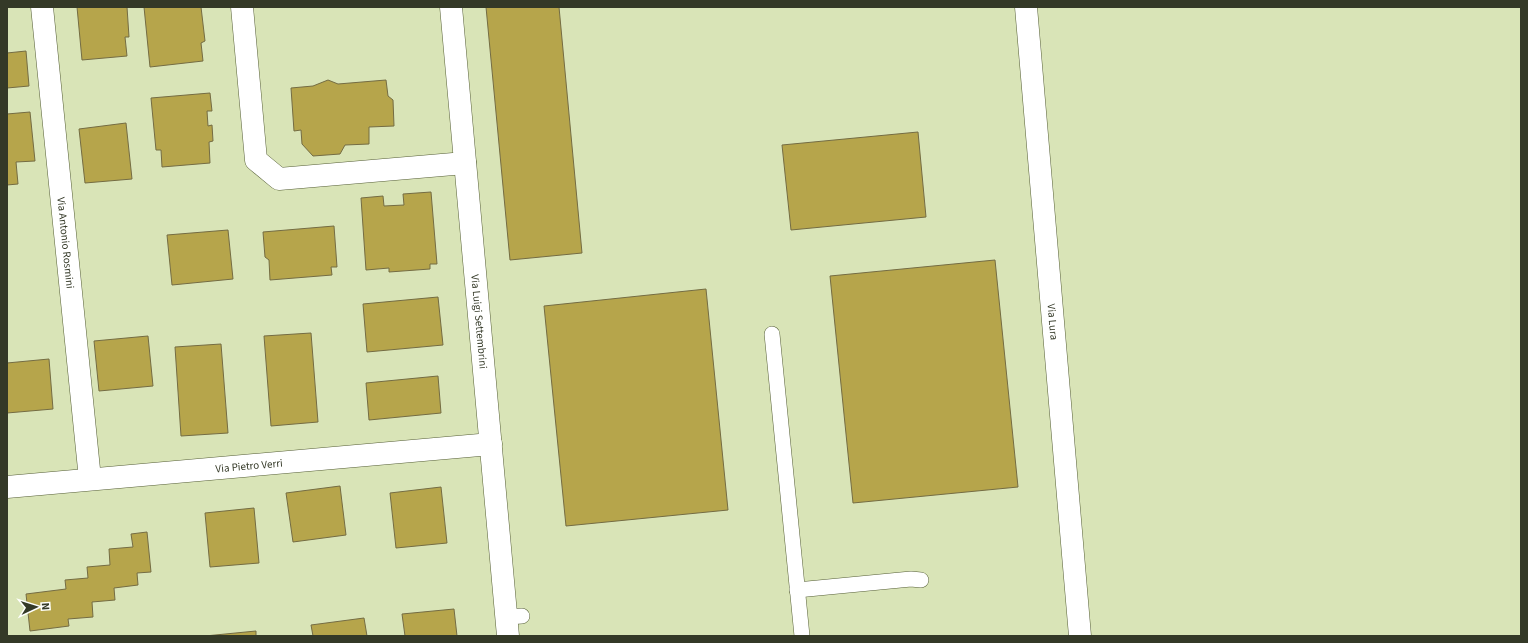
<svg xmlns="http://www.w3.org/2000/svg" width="1528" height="643" font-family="'Source Sans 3',sans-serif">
  <rect width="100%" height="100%" fill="#d9e4b7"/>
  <!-- building -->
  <g fill="#b6a54b" stroke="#746c43">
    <polygon points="77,7 127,7 129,37 125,37 127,56 82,60"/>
    <polygon points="144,7 201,7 205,41 201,43 203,61 150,67"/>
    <polygon points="486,7 559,7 582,253 510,260"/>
    <polygon points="26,51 29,86 7,88 7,53"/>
    <polygon points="328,80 338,84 386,80 388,96 393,100 394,126 369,127 369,144 345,145 340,154 313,156 302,144 301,130 294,131 291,88 313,86"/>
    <polygon points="210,93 212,111 207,111 208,126 212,125 213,141 209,142 210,163 162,167 161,150 156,150 151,98"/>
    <polygon points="30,112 35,161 16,162 18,184 7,185 7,114"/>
    <polygon points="126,123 132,179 85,183 79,129"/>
    <polygon points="918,132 926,217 791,230 782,145"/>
    <polygon points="431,192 437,264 430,264 430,269 389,272 389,268 366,270 361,198 383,196 384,206 404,205 403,194"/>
    <polygon points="334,226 337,267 331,267 332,275 270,280 269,260 265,257 263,232"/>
    <polygon points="228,230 233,279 172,285 167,235"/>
    <polygon points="995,260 1018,487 853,503 830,276"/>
    <polygon points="706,289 728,510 566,526 544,306"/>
    <polygon points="438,297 443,345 367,352 363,304"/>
    <polygon points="311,333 318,422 271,426 264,336"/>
    <polygon points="148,336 153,386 99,391 94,341"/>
    <polygon points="221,344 228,433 181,436 175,347"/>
    <polygon points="49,359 53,409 7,413 7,363"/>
    <polygon points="438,376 441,413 369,420 366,383"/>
    <polygon points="340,486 346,535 293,542 286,493"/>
    <polygon points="441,487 447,543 396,548 390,493"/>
    <polygon points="254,508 259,563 210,567 205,513"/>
    <polygon points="147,532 151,572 137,573 138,585 114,588 115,600 92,602 93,617 68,619 69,626 30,631 26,594 66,589 65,580 88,578 87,567 110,565 109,549 133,547 131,534"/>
    <polygon points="454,609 457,636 405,636 402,614"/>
    <polygon points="364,618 367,636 313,636 311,625"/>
    <polygon points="256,631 256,636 205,636"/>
  </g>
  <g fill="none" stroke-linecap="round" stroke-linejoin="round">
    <defs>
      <g id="service">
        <polyline points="772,334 802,636"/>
        <polyline points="797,590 911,579 921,580"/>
        <polyline points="506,617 522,616"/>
      </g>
      <g id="minor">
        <path id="s1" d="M42 7 90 479"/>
        <polyline points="242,7 256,160 279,179 465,163"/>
        <path id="s2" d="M451 7 508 636"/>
        <path id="s3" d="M1026 7 1080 636"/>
        <path id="s4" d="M7 487 491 444"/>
      </g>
    </defs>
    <!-- service casing -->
    <use href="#service" stroke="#565f37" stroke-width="16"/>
    <!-- minor casing -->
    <use href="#minor" stroke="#565f37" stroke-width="23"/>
    <!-- service -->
    <use href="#service" stroke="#fff" stroke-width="15"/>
    <!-- minor -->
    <use href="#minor" stroke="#fff" stroke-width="22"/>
  </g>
  <g text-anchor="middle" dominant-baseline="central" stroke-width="4" stroke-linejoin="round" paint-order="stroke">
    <!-- street labels -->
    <g font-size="11" fill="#343927" stroke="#fefffb">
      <text stroke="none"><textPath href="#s1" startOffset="237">Via Antonio Rosmini</textPath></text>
      <text stroke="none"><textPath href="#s2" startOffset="316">Via Luigi Settembrini</textPath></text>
      <text stroke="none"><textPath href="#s3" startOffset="316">Via Lura</textPath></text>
      <text stroke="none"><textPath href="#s4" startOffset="243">Via Pietro Verri</textPath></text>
    </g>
  </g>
  <!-- border -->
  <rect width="1528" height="643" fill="none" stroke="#343927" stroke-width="16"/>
  <!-- north arrow -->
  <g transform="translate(36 607) rotate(86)" stroke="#fefffb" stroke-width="3" paint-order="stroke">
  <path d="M0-3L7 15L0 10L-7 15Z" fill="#343927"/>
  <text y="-6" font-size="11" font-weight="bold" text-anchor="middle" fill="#343927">N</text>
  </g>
</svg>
